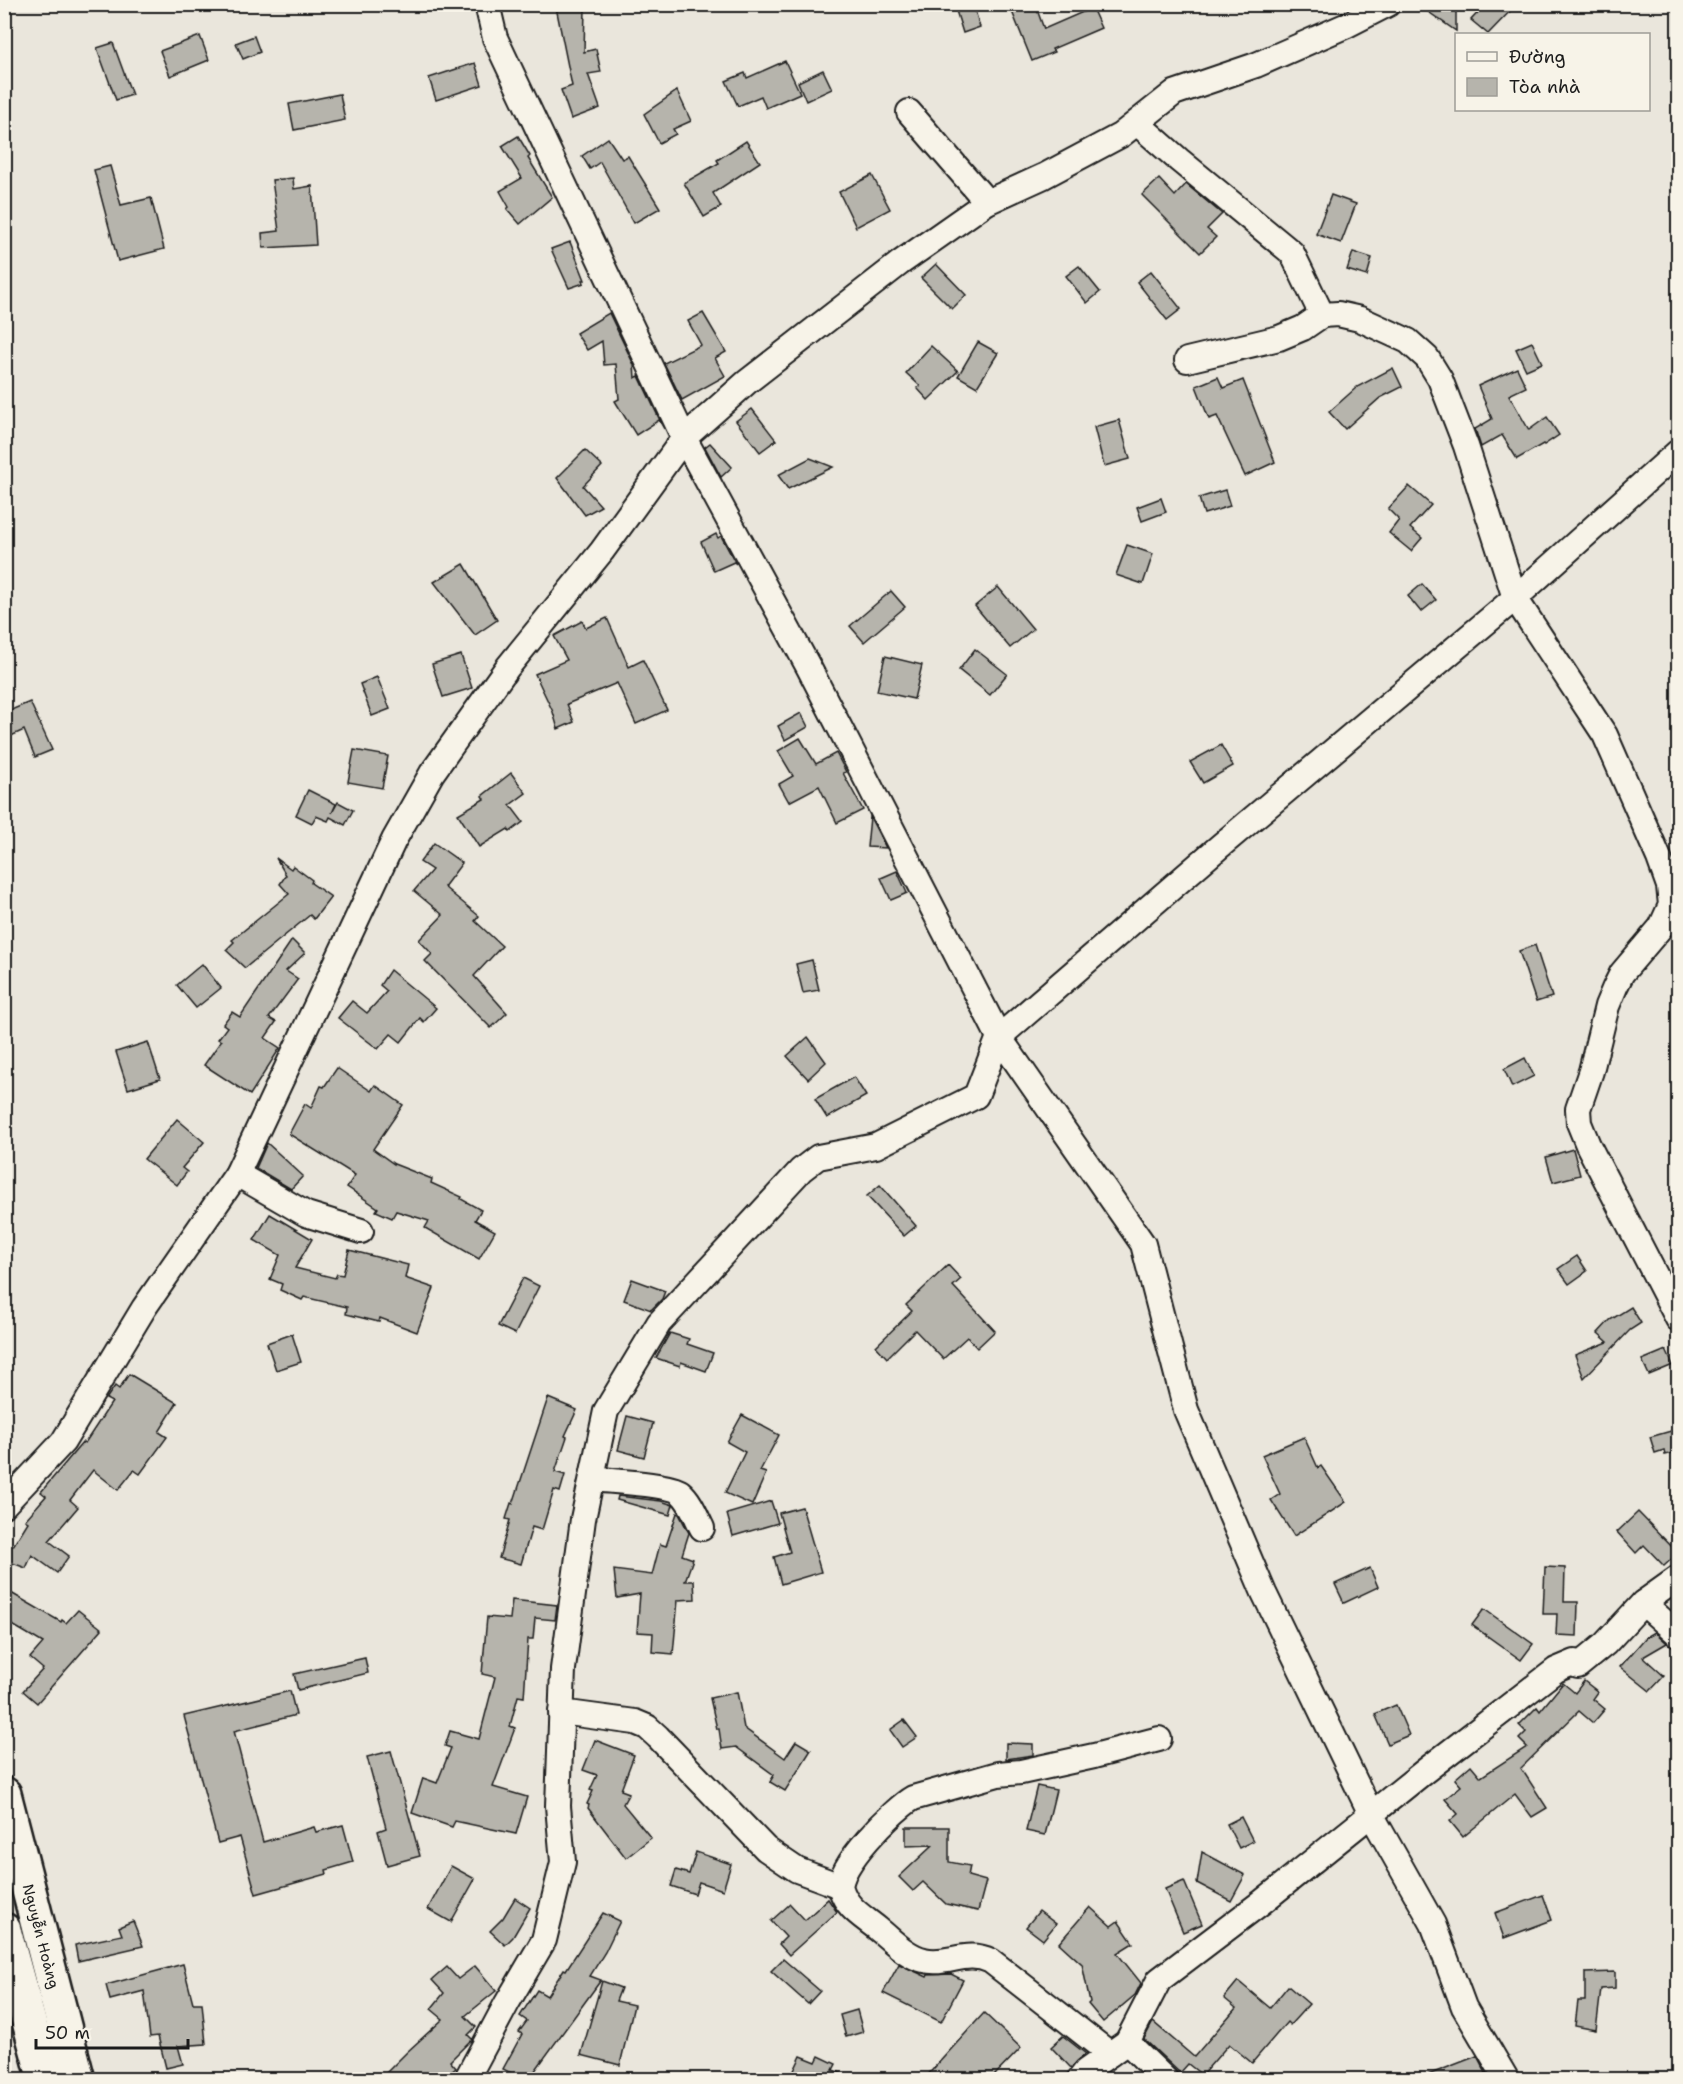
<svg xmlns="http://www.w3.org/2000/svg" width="1683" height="2084" font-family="'Shantell Sans',sans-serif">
  <rect width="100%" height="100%" fill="#eae6dc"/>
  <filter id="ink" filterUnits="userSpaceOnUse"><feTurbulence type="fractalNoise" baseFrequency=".0167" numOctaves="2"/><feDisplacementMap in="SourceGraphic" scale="12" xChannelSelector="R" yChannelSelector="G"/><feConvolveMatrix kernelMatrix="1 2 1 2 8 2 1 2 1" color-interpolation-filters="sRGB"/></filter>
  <g filter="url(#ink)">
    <!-- building -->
    <g fill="#b6b4ac" stroke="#1c1c1c" stroke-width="1.5">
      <polygon points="954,4 973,4 980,27 963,33"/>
      <polygon points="1009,4 1035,4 1044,29 1092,8 1101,28 1052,49 1054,52 1032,61"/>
      <polygon points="1417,4 1448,4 1456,10 1456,31"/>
      <polygon points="1486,4 1517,4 1488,34 1471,20"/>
      <polygon points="556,7 585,8 584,52 596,49 601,72 588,74 600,108 571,119 561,90 572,86"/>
      <polygon points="200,36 209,60 170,76 160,51"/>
      <polygon points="254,36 260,52 243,59 236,43"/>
      <polygon points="113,43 132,95 116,100 97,48"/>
      <polygon points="785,61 800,93 766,108 761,96 738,106 726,81 745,73 747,78"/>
      <polygon points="475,63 482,85 436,100 429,78"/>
      <polygon points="823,70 832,89 806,101 798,82"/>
      <polygon points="677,91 691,121 673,129 676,134 659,143 644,114"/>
      <polygon points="340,94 345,120 294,130 289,104"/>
      <polygon points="518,136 530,156 528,158 552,197 520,224 507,209 509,207 500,191 522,178 502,146"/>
      <polygon points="608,138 622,159 628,156 660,208 634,223 600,162 590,169 582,156"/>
      <polygon points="746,141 760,162 713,193 721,207 704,217 684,183 719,163 717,160"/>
      <polygon points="110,166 121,205 151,198 164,249 118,261 94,170"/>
      <polygon points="872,175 890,209 856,227 839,192"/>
      <polygon points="293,178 294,189 312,186 316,245 263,248 262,233 279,231 272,180"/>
      <polygon points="1159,179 1175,196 1186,184 1222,214 1207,229 1216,237 1200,253 1142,195"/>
      <polygon points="1331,195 1356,204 1341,243 1316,234"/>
      <polygon points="570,242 585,280 583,280 584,283 569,288 551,249"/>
      <polygon points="1353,252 1372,258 1367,276 1347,270"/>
      <polygon points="936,264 966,295 952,309 921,278"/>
      <polygon points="1079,266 1100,292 1087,303 1066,276"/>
      <polygon points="1151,271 1181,309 1167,320 1137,282"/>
      <polygon points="609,313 634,365 635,378 639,376 664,429 659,420 636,435 615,401 619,399 616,364 604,365 602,341 587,350 576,333"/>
      <polygon points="703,313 726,352 715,358 725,376 682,400 664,363 701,345 688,321"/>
      <polygon points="978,342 998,353 977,387 958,376"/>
      <polygon points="1532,342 1542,363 1526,370 1516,349"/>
      <polygon points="931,346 958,371 928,400 917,388 920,386 906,373"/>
      <polygon points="1393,368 1402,387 1380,398 1345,429 1329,412 1357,387"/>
      <polygon points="1517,368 1526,387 1509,395 1529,430 1547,417 1559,435 1544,445 1543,444 1517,459 1502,435 1481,447 1475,429 1492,419 1478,386"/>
      <polygon points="1218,377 1223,388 1243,380 1275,462 1245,476 1217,416 1209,419 1196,386"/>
      <polygon points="752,409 776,440 760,452 736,421"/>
      <polygon points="1119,420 1130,459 1104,466 1094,427"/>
      <polygon points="710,443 732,467 721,477 705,447"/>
      <polygon points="585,450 602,466 583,486 601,506 585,515 557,478"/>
      <polygon points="810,458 833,467 788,489 778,475"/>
      <polygon points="1409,486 1431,505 1410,528 1422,538 1411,551 1389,533 1399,520 1388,509"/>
      <polygon points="1225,490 1230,506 1204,514 1199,498"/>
      <polygon points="1161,498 1166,512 1142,521 1137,507"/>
      <polygon points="716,534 718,538 721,536 736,564 734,562 714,571 701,542"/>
      <polygon points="1127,545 1153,554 1143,584 1116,575"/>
      <polygon points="464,564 497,620 475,635 434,582"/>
      <polygon points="1422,584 1436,600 1421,612 1408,596"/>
      <polygon points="998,587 1033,629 1010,648 975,606"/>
      <polygon points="891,591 905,607 864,642 850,626"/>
      <polygon points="607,618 629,667 643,660 667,710 636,724 617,683 567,704 574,722 558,729 553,712 535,674 567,660 554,636 582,621 586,628"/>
      <polygon points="975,649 1007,674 990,695 959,670"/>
      <polygon points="461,655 472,688 443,697 432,664"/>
      <polygon points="885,656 922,665 914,699 877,691"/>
      <polygon points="377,677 390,709 372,716 360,684"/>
      <polygon points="30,702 52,750 35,757 24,730 11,736 4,721 4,713"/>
      <polygon points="801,713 808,727 785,740 778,726"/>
      <polygon points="800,738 816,764 836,753 846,772 843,773 863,810 837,823 819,786 789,802 779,784 793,776 778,751"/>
      <polygon points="1221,745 1233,766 1203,783 1190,762"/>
      <polygon points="354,750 388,756 382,788 348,782"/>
      <polygon points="511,773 526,793 510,805 523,822 510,832 508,829 479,847 458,814 484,799 482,796"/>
      <polygon points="308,790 336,804 332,813 338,802 353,810 345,825 330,817 328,821 316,816 312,823 296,815"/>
      <polygon points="870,817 886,848 867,847"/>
      <polygon points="434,843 462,863 444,887 479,916 475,921 502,946 474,976 507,1013 491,1028 425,961 432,954 419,940 443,915 414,891 432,870 420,862"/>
      <polygon points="276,858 291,869 293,866 312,880 311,883 331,897 314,919 310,915 245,968 226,950 234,942 232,940 289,894 280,884 286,875"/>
      <polygon points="897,871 907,893 891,900 881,878"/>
      <polygon points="292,940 305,953 286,971 298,979 269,1018 276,1022 265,1038 280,1048 250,1095 204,1065 221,1041 218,1039 227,1027 223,1024 232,1012 240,1017"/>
      <polygon points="1535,945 1552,997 1536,1002 1519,951"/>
      <polygon points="812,960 819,990 803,993 796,964"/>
      <polygon points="202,964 221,988 196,1008 177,985"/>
      <polygon points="390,970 436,1008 424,1022 420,1018 401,1042 391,1034 378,1049 338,1018 352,1001 367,1013 387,991 380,985"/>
      <polygon points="808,1037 826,1062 808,1079 787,1056"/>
      <polygon points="148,1042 160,1079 128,1089 116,1052"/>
      <polygon points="1525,1058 1534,1076 1512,1087 1504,1069"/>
      <polygon points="337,1068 371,1091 375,1085 403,1105 373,1149 394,1164 432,1179 431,1183 462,1197 461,1199 481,1210 475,1220 495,1231 479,1259 425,1228 429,1221 396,1211 392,1218 376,1211 378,1208 347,1187 355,1175 289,1134 305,1104 311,1108 321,1086 324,1087"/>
      <polygon points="854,1077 866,1096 827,1118 815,1099"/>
      <polygon points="177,1119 204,1142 182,1168 187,1172 177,1185 144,1159"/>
      <polygon points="267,1143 303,1176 291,1189 256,1168"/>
      <polygon points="1573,1149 1580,1175 1553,1182 1546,1157"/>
      <polygon points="880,1185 916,1226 904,1236 867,1196"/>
      <polygon points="270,1214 312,1239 295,1268 335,1278 337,1274 343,1275 349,1250 408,1265 405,1278 434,1288 417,1332 380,1318 379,1322 346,1314 347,1307 304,1297 302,1300 280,1290 282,1284 270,1279 280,1255 254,1240"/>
      <polygon points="1577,1256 1587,1271 1569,1284 1558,1269"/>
      <polygon points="948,1265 961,1279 953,1286 995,1331 977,1348 967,1337 943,1359 915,1330 887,1358 876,1346 912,1311 906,1305"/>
      <polygon points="523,1278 539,1286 515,1334 498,1326"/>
      <polygon points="632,1279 665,1291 662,1299 651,1310 624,1300"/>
      <polygon points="1631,1307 1641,1323 1630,1330 1584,1378 1575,1355 1608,1342 1598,1333 1610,1320"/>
      <polygon points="670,1333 689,1339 687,1344 713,1353 706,1371 681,1362 680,1366 656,1358"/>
      <polygon points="292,1334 301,1362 276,1370 267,1343"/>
      <polygon points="1666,1350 1673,1365 1649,1375 1642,1360"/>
      <polygon points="129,1374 177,1403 159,1432 167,1437 140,1474 134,1470 118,1490 93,1470 70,1500 78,1507 49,1541 69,1556 57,1573 32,1555 26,1568 4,1560 4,1543 13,1546 28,1522 25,1520 46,1496 41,1492 83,1442 85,1443 112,1402 106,1399 115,1386 119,1389"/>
      <polygon points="548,1398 577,1410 565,1436 567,1437 555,1472 565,1475 560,1492 554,1490 542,1530 532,1527 521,1564 499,1558 510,1520 506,1519 511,1503 513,1504"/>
      <polygon points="742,1415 779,1435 760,1471 766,1473 752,1505 725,1493 745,1452 727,1442"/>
      <polygon points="627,1416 653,1423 644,1457 618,1450"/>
      <polygon points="1678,1429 1678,1452 1665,1455 1664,1450 1655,1453 1650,1437"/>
      <polygon points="1304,1437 1318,1468 1321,1466 1346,1502 1294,1536 1271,1500 1280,1494 1262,1455"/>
      <polygon points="618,1496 661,1501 673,1505 670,1515 617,1500"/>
      <polygon points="771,1501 778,1523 733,1536 727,1514"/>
      <polygon points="802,1507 821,1572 781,1584 774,1557 790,1552 779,1513"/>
      <polygon points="1638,1512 1678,1553 1664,1566 1644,1545 1636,1553 1617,1532"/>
      <polygon points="677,1513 679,1514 689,1533 682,1555 693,1559 685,1581 694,1581 695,1599 678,1600 673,1654 652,1652 653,1633 637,1632 640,1594 617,1598 614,1570 652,1575 660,1544 666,1546"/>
      <polygon points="1545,1567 1565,1568 1564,1602 1578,1602 1577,1636 1556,1635 1557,1614 1543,1614"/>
      <polygon points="1370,1568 1378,1587 1344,1603 1335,1584"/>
      <polygon points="11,1593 61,1622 62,1620 66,1623 78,1610 102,1629 37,1703 23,1691 43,1669 30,1658 43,1643 4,1620 4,1605"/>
      <polygon points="512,1600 557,1605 555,1620 535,1618 533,1639 528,1639 524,1697 518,1696 510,1726 515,1728 493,1787 527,1797 516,1834 455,1821 452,1827 412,1813 423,1778 437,1783 451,1748 445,1746 450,1731 479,1739 495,1677 482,1674 487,1617 510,1619"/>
      <polygon points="1484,1609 1533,1644 1521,1660 1472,1625"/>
      <polygon points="1655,1632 1667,1643 1643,1657 1664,1676 1650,1691 1620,1667 1646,1637"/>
      <polygon points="365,1658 368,1673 298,1690 294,1674"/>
      <polygon points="1584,1681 1598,1692 1593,1699 1605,1709 1593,1723 1579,1711 1521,1768 1547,1808 1532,1817 1515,1794 1463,1837 1450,1821 1458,1814 1445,1799 1461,1786 1455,1779 1471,1765 1481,1777 1527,1747 1519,1739 1526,1732 1519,1725 1537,1707 1540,1711 1563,1683 1575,1693"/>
      <polygon points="290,1691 296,1715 234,1731 263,1842 314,1827 316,1832 343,1825 353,1862 326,1870 327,1874 256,1894 240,1837 218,1843 184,1716"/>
      <polygon points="737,1692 744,1728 785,1758 796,1741 811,1750 785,1791 770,1782 774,1775 736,1747 722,1749 719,1729 717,1729 710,1698"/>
      <polygon points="1396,1705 1409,1735 1388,1744 1375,1714"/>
      <polygon points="904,1720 917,1737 902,1747 890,1730"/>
      <polygon points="595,1740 634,1755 621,1790 629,1793 623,1804 651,1838 626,1858 588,1808 589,1805 587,1804 593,1791 590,1790 597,1775 583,1770"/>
      <polygon points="1006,1743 1033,1744 1033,1755 1006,1759"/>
      <polygon points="391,1751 420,1856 387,1865 378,1831 386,1828 367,1757"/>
      <polygon points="1037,1786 1056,1790 1045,1835 1026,1831"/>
      <polygon points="1241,1817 1253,1841 1239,1848 1227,1824"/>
      <polygon points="906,1827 949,1827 949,1862 970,1866 968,1876 986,1881 978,1911 946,1904 923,1882 913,1891 899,1877 933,1845 906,1846"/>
      <polygon points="696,1852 731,1864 723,1890 699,1882 695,1894 671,1886 676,1870 689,1874"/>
      <polygon points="1202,1852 1245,1875 1231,1901 1197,1883"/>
      <polygon points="451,1866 475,1879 451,1922 428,1909"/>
      <polygon points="1184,1881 1202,1924 1183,1932 1165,1889"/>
      <polygon points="1543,1895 1552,1920 1504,1938 1495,1913"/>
      <polygon points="515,1898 530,1908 513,1937 505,1945 490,1931 503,1918"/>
      <polygon points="828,1899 837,1912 789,1955 779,1944 786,1937 771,1921 790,1904 805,1920"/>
      <polygon points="1090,1907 1111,1926 1118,1921 1133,1943 1117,1953 1141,1983 1135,1995 1103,2022 1088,2004 1090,2002 1082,1964 1059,1943"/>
      <polygon points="1039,1911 1056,1924 1043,1940 1026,1927"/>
      <polygon points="603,1913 620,1921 605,1952 590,1976 601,1980 529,2079 523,2079 503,2069 522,2034 519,2032 527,2021 520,2016 537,1990 547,1996 564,1969 566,1970"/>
      <polygon points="133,1921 143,1946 78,1961 75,1945 122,1935 119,1927"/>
      <polygon points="783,1959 820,1991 808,2004 771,1971"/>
      <polygon points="183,1964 193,2003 202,2003 206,2044 178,2046 183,2064 166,2068 158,2036 150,2037 144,1991 110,2000 106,1985"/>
      <polygon points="899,1964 927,1977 928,1975 951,1974 963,1980 941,2022 883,1993"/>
      <polygon points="475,1966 496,1991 465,2016 476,2027 468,2035 472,2039 450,2061 456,2068 442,2079 380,2079 407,2052 443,2019 431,2009 444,1993 432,1980 447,1967 458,1979"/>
      <polygon points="1615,1972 1615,1988 1601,1989 1596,2030 1575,2026 1578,2001 1585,2001 1585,1973"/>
      <polygon points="602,1981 621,1988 616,2001 634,2005 620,2065 581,2055"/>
      <polygon points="1238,1981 1270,2008 1288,1986 1309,2004 1290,2025 1287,2022 1252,2063 1229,2044 1202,2075 1188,2064 1180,2073 1144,2039 1153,2022 1194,2057 1236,2008 1224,1998"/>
      <polygon points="857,2010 863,2032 846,2037 840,2015"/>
      <polygon points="984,2013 1021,2048 991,2079 924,2079"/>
      <polygon points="1063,2036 1086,2054 1071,2068 1051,2047"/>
      <polygon points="801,2056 816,2062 819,2056 836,2064 833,2070 856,2079 790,2079"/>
      <polygon points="1477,2056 1489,2079 1421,2079 1420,2078"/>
    </g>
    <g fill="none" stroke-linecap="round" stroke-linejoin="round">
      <defs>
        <g id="minor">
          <polyline points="487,4 495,38 684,438 809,668 999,1037 1143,1244 1186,1410 1264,1593 1371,1814 1433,1924 1464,2007 1507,2080"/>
          <polyline points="909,112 987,202"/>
          <polyline points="1137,123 1179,160 1292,253 1322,315 1338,314 1360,319 1408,341 1427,358 1440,379 1466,446 1515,598 1605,735 1659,858 1669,886 1671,905 1661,927 1622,973 1615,987 1607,1006 1591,1071 1578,1109 1579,1123 1588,1145 1678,1319"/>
          <polyline points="1187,360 1279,338 1303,328 1322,315"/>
          <polyline points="237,1174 306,1214 361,1231"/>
          <path d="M592 1479C608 1481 669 1484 680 1492 690 1500 696 1516 702 1528"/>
          <polyline points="4,1505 63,1442 144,1308 237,1174 394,840 432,773 507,668 602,551 684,438 747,382 900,263 987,202 1044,176 1121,135 1174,93 1256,65 1345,26 1388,4"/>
          <polyline points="1643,1603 1678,1634"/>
          <polyline points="561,1712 635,1722 647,1727 658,1737 766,1849 797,1870 840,1886"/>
          <polyline points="1127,2042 1166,2080"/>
          <path d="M1110 2054 991 1961C966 1949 947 1966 924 1960 906 1956 892 1940 878 1929 864 1917 847 1909 841 1889 835 1868 895 1808 913 1798L998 1774 1021 1772 1094 1756 1159 1739"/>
          <polyline points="466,2080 507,2003 544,1940 563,1862 558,1806 563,1669 583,1519 606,1411 659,1323 801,1170 818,1157 876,1146 976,1096 999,1037 1219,847 1515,598 1678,452"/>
          <polyline points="1079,2080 1086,2071 1127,2042 1159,1980 1262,1902 1425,1771 1556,1670 1575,1662 1578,1666 1605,1644 1643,1603 1678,1578"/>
        </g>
        <g id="highway">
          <path id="s1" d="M4 1794 78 2080"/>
          <polyline points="4,1930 45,2080"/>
        </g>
      </defs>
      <!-- minor casing -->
      <use href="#minor" stroke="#1c1c1c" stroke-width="28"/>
      <!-- highway casing -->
      <use href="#highway" stroke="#1c1c1c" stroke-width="38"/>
      <!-- minor -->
      <use href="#minor" stroke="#f7f3e8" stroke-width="24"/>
      <!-- highway -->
      <use href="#highway" stroke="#f7f3e8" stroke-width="33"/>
    </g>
  </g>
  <g text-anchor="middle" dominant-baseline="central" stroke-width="6" stroke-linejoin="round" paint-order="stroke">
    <!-- street labels -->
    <g font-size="15" fill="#1c1c1c" stroke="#f7f3e8">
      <text stroke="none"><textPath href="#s1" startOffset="147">Nguyễn Hoàng</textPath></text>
    </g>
  </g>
  <!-- margin -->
  <rect width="1683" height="2084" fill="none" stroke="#f7f3e8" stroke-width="24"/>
  <rect x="12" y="12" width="1659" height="2060" fill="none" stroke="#1c1c1c" stroke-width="2" filter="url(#ink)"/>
  <!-- legend -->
  <rect x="1455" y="33" width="195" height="78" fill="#f7f3e8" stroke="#9f9d96" stroke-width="1.5"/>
  <rect x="1467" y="52" width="30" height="9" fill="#f7f3e8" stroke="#9f9d96" stroke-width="1.5"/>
  <text x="1509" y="63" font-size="18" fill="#1c1c1c">Đường</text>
  <rect x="1467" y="78" width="30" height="18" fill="#b6b4ac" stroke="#9f9d96" stroke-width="1.5"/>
  <text x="1509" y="93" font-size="18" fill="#1c1c1c">Tòa nhà</text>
  <!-- scale -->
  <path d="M36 2039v9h152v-9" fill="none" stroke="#1c1c1c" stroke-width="3"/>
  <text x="45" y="2039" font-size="18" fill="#1c1c1c" stroke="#f7f3e8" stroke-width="4.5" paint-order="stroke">50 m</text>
</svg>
